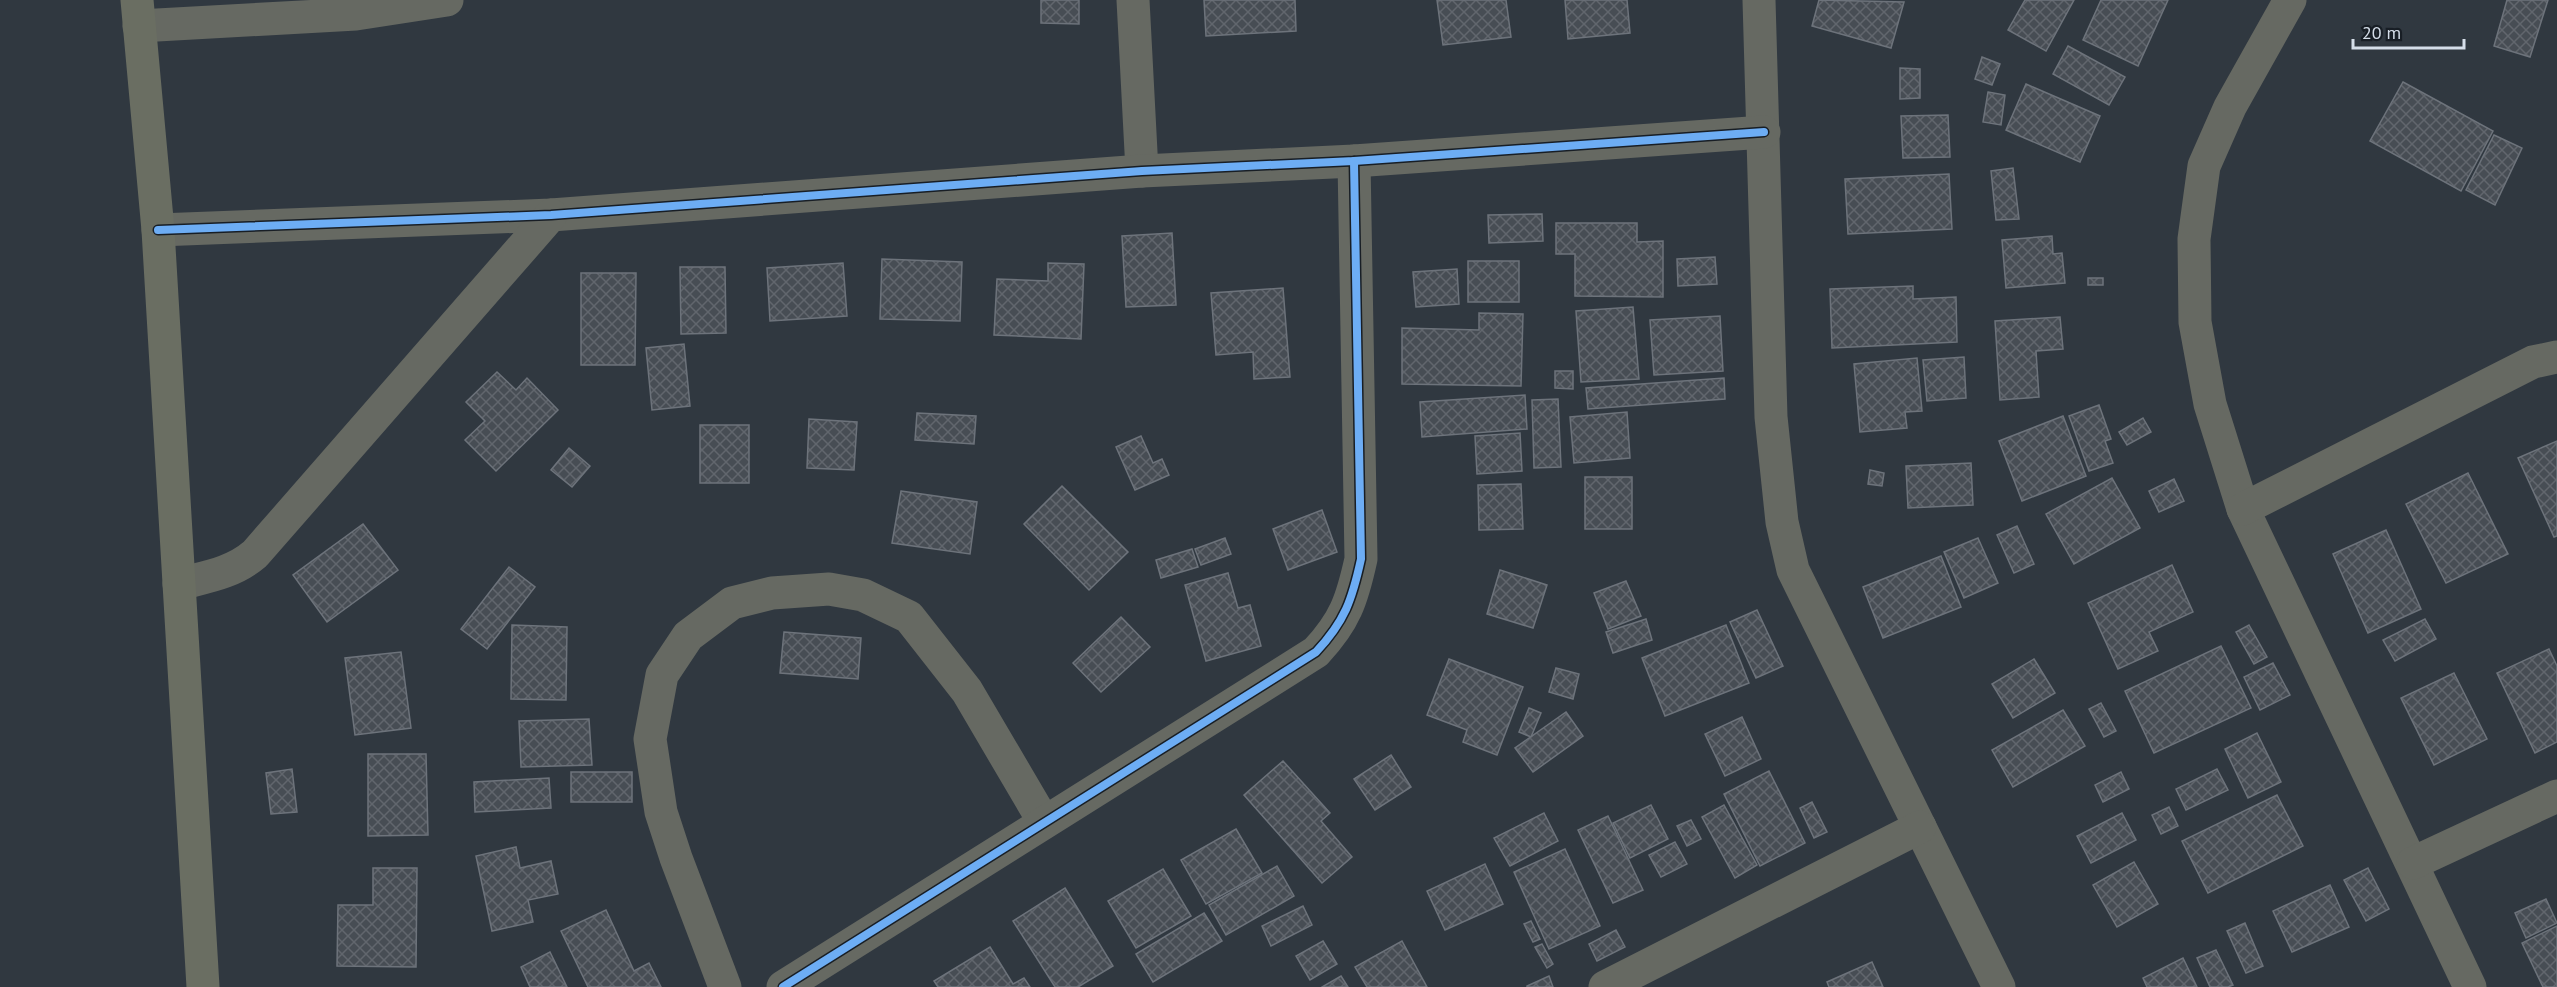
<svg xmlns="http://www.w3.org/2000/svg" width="2557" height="987" font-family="'PT Sans',sans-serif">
  <defs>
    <pattern id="building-cross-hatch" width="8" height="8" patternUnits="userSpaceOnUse" patternTransform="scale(1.5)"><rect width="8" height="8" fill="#474d54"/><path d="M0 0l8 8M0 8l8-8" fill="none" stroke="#61666d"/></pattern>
  </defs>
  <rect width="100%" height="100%" fill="#303840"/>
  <!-- building -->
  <g fill="url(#building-cross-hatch)" stroke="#6d737b" stroke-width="1.5">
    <polygon points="1041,0 1079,0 1079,24 1041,23"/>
    <polygon points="1204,0 1295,0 1296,31 1206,36"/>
    <polygon points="1437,0 1506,0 1511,37 1443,45"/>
    <polygon points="1565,0 1627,0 1630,33 1568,39"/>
    <polygon points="1819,0 1904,2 1891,48 1812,26"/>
    <polygon points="2025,0 2074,0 2046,51 2008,30"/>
    <polygon points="2101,0 2168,0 2138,66 2083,40"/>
    <polygon points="2507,0 2548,0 2530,57 2494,46"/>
    <polygon points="2068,46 2125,77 2109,105 2053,74"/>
    <polygon points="1982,57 2000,64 1992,85 1975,79"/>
    <polygon points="1900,68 1920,69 1920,98 1900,99"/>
    <polygon points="2403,82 2493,131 2461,191 2370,141"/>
    <polygon points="2026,84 2100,116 2080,162 2006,130"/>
    <polygon points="1988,92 2005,95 2001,125 1983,122"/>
    <polygon points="1948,115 1950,157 1903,158 1901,116"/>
    <polygon points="2494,135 2522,148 2495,205 2466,190"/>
    <polygon points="2013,168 2019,219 1996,220 1991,171"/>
    <polygon points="1949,174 1952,229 1848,234 1845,179"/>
    <polygon points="1542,214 1543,241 1489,243 1488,215"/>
    <polygon points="1556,223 1637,223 1637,242 1663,241 1663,297 1575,296 1575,254 1556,254"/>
    <polygon points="1172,233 1176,305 1126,307 1122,236"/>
    <polygon points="2052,236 2053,254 2062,253 2065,283 2006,288 2002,240"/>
    <polygon points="1715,257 1717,284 1678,286 1677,259"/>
    <polygon points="882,259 962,262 960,321 880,319"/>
    <rect x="1468" y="261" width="51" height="41"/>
    <polygon points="843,263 847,316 770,321 767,268"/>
    <polygon points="1048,263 1084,264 1081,339 994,335 997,279 1048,281"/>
    <polygon points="680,267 725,267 726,333 681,334"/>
    <polygon points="1457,269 1459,304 1416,307 1413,272"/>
    <polygon points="581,273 636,273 635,365 581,365"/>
    <rect x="2088" y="278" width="15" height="7"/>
    <polygon points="1913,286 1913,299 1956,297 1957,342 1832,348 1830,289"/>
    <polygon points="1283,288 1290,377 1254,379 1253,352 1216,355 1211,293"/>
    <polygon points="1633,307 1639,379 1581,382 1576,311"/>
    <polygon points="1479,313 1523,314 1521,386 1402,384 1402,328 1479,330"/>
    <polygon points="1720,316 1723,371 1654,375 1650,320"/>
    <polygon points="2060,317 2063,349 2036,351 2039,397 2000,400 1995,321"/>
    <polygon points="684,344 690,406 652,410 646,348"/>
    <polygon points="1964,357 1966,398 1927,401 1923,360"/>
    <polygon points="1917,358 1922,411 1905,412 1907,428 1860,432 1854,364"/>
    <polygon points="1555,371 1573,371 1573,389 1555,388"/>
    <polygon points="497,372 516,390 527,378 558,410 496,471 465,440 485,421 466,402"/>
    <polygon points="1724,378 1725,399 1588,409 1586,388"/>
    <polygon points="1525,395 1527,429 1422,437 1420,402"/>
    <polygon points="1558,399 1561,467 1534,468 1532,400"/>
    <polygon points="2099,405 2111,439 2105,441 2113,463 2089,471 2069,416"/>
    <polygon points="1627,412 1630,458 1574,463 1570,417"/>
    <polygon points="917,413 976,416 974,444 915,440"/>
    <polygon points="2063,416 2086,476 2022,501 1999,441"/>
    <polygon points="2143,418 2151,432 2127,445 2119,432"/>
    <polygon points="809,419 857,422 854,470 807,468"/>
    <rect x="700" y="425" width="49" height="58"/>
    <polygon points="1520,433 1522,471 1477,474 1475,436"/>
    <polygon points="1141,436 1153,463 1162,459 1169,475 1135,490 1116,447"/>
    <polygon points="2557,441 2557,536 2554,537 2518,458"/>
    <polygon points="569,448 590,466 572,487 551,470"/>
    <polygon points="1971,463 1973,505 1908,508 1906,466"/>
    <polygon points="1870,470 1884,473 1882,486 1868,484"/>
    <polygon points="2468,473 2508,554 2446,583 2406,504"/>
    <rect x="1585" y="477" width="47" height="52"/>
    <polygon points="2112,478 2140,528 2074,564 2046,514"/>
    <polygon points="2174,479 2184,501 2159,512 2149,491"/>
    <polygon points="1521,484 1523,529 1479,530 1478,485"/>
    <polygon points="1062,486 1128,552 1089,590 1024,524"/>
    <polygon points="901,491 977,502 970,554 892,543"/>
    <polygon points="1322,510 1337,552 1288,570 1273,529"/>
    <polygon points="363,524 398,570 327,622 293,575"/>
    <polygon points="2017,526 2034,564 2014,573 1997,535"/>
    <polygon points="2386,530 2421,609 2368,633 2333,554"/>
    <polygon points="1225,538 1231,554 1201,565 1195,549"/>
    <polygon points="1978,538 1998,583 1964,598 1944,552"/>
    <polygon points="1192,549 1198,567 1161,578 1156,560"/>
    <polygon points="1941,556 1961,607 1883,638 1863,587"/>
    <polygon points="2172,565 2193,612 2149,632 2158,651 2118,669 2088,603"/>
    <polygon points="509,567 535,587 487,649 461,629"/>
    <polygon points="1500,570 1547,585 1533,628 1487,614"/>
    <polygon points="1228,573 1238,608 1250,605 1261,646 1206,661 1185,585"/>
    <polygon points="1626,581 1641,616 1608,629 1594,593"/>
    <polygon points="1757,610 1783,666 1756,678 1730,622"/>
    <polygon points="1121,617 1150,647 1101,692 1073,663"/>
    <polygon points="1646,619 1652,640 1613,653 1606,632"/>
    <polygon points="2425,619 2436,639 2395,661 2383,640"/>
    <polygon points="512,625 567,627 566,700 511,699"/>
    <polygon points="1726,625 1749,683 1665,716 1642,658"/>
    <polygon points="2249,625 2267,657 2254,664 2236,632"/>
    <polygon points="784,632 861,638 858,679 780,673"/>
    <polygon points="2221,646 2251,708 2154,753 2125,691"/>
    <polygon points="2549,649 2557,666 2557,742 2535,753 2497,673"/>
    <polygon points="401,652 411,728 355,735 345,658"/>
    <polygon points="1449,659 1523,687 1497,755 1463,742 1467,730 1427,715"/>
    <polygon points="2034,659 2055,693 2013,718 1992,684"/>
    <polygon points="2273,663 2290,695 2260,710 2244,677"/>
    <polygon points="1556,668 1579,674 1573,699 1549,692"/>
    <polygon points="2454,673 2487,739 2434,765 2401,698"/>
    <polygon points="2101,703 2116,731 2104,737 2089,709"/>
    <polygon points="1529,708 1541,713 1531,737 1519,732"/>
    <polygon points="2063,710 2085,746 2013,787 1992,750"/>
    <polygon points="1566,712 1583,736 1533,772 1515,748"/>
    <polygon points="1742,717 1761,759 1725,776 1705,734"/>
    <polygon points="589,719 592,765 521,767 519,721"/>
    <polygon points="2257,733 2281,782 2248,798 2225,749"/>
    <polygon points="368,754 426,754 428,835 368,836"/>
    <polygon points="1391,755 1411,787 1375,810 1354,779"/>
    <polygon points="1283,761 1330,813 1321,821 1352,857 1322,883 1244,795"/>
    <polygon points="292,769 297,812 271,814 266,773"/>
    <polygon points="2217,769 2228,790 2186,810 2176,789"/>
    <polygon points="1769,771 1805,843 1760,866 1724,794"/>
    <rect x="571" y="772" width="61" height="30"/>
    <polygon points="2121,772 2129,789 2103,802 2095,785"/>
    <polygon points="549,778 551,808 475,812 474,782"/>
    <polygon points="2277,795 2303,846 2208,893 2182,841"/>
    <polygon points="1812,802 1827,832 1814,838 1800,808"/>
    <polygon points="1651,805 1668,839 1630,858 1613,823"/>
    <polygon points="1724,805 1757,865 1735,878 1702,817"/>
    <polygon points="2169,807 2178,826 2161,834 2152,815"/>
    <polygon points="1544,813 1558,841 1510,866 1494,838"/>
    <polygon points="2122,813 2136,840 2091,863 2077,836"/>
    <polygon points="1608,816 1643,890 1613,903 1578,830"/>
    <polygon points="1691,820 1701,839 1687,846 1677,826"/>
    <polygon points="1236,829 1262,873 1206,904 1181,860"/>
    <polygon points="1675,842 1687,864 1661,877 1649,855"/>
    <polygon points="516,847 520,868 551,861 558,894 528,900 533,922 492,931 476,856"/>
    <polygon points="1565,849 1600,926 1549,949 1514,872"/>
    <polygon points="2134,862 2158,904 2117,927 2093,885"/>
    <polygon points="1485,864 1503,904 1445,930 1427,891"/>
    <polygon points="1277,866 1294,896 1226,935 1209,905"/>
    <polygon points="373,868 417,868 416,967 337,966 338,905 373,905"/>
    <polygon points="2368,868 2389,909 2366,921 2344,880"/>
    <polygon points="1163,869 1191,916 1136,948 1108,901"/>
    <polygon points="2330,885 2349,927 2292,952 2273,911"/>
    <polygon points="1065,888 1113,966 1078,987 1055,987 1013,921"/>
    <polygon points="2546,899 2557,923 2526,938 2515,913"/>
    <polygon points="1303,906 1312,925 1271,946 1262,926"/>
    <polygon points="606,910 634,971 649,963 661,987 588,987 561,931"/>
    <polygon points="1204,913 1222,941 1153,982 1136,954"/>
    <polygon points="1531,921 1540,939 1533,942 1524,924"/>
    <polygon points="2245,923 2263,966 2246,973 2227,931"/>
    <polygon points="2557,926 2557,987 2543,987 2522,943"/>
    <polygon points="1616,930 1625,947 1597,961 1589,944"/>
    <polygon points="1323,941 1337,964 1310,980 1296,956"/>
    <polygon points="1402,941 1427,987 1367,987 1355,967"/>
    <polygon points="1542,944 1553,964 1547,968 1535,947"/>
    <polygon points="990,947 1013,984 1024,978 1030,987 938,987 934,981"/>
    <polygon points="2216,950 2233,985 2228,987 2210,987 2197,958"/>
    <polygon points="550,952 567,987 530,987 521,967"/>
    <polygon points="2183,958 2197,987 2147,987 2143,978"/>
    <polygon points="1872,962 1883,987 1829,987 1827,982"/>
    <polygon points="1341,976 1348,987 1322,987"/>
    <polygon points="1549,976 1553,987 1527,987 1527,986"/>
  </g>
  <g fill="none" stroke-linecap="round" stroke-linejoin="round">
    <!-- street -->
    <g stroke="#666962" stroke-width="33">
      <polyline points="1133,0 1142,171"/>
      <polyline points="1759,0 1771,417 1782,522 1793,570 1999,987"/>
      <polyline points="2290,0 2230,107 2204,166 2194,239 2195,322 2210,404 2243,509 2470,987"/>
      <polyline points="139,26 356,14 447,0"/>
      <polyline points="158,230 551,215 1142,171 1354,161 1764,132"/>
      <polyline points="2243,509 2533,362 2557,357"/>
      <path d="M179 584C206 577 233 573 255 554L551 215"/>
      <polyline points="2413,863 2557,796"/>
      <polyline points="725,987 676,858 661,812 650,739 662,675 688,636 732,603 772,593 829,589 863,595 909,617 967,691 1044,822"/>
      <path d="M783 987 1316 652C1345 621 1352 600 1361 559L1354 161"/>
      <polyline points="1605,987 1920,827"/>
    </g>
    <!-- secondary -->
    <polyline stroke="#6a6e62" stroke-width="33" points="137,0 158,230 203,987"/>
    <defs>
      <g id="cycleway">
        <polyline points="158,230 551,215 1142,171 1354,161 1764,132"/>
        <path d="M783 987 1316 652C1345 621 1352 600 1361 559L1354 161"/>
      </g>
    </defs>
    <!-- cycleway casing -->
    <use href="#cycleway" stroke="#181e25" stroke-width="11"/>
    <!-- cycleway -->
    <use href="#cycleway" stroke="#6dadf4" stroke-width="8"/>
  </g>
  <!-- scale -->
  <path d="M2353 39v9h111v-9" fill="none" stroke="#d5dee9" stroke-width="3"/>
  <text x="2362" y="39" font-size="18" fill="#d5dee9" stroke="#181e25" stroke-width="4.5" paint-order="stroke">20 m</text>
</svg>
